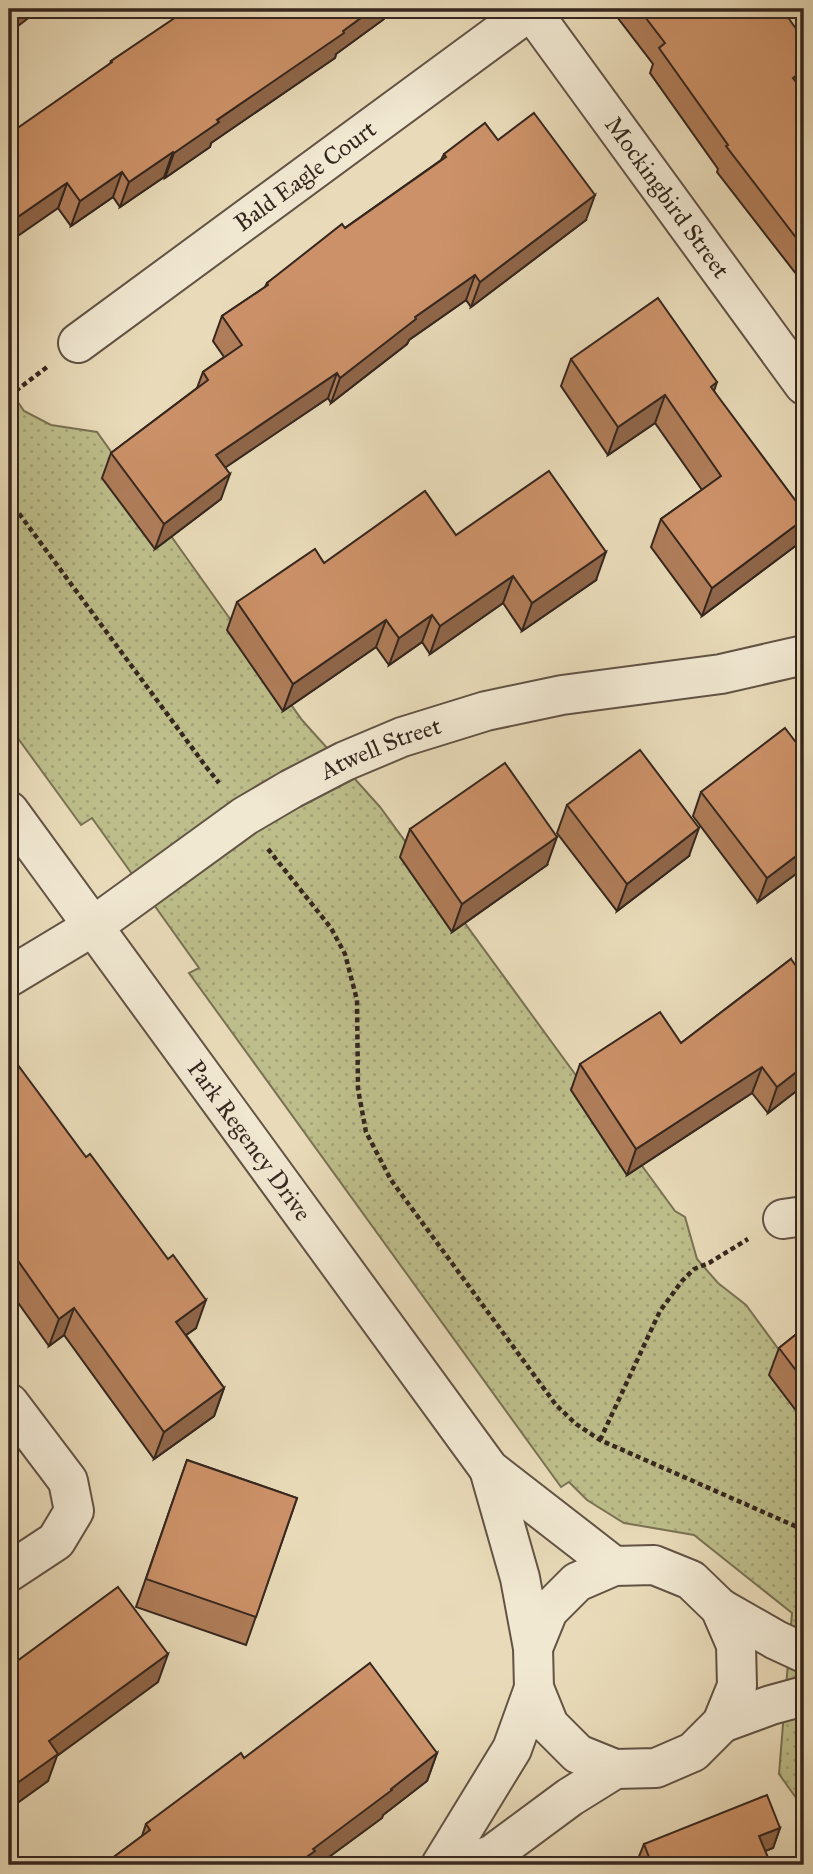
<svg xmlns="http://www.w3.org/2000/svg" width="813" height="1874" font-family="'IM FELL Great Primer',serif">
  <defs>
    <pattern id="green-dots" width="8" height="8" patternUnits="userSpaceOnUse" patternTransform="scale(1.75)"><rect width="8" height="8" fill="#bdbe8b"/><path d="M2 2h.1M6 6h.1" fill="none" stroke="#a3a378" stroke-width="1.8" stroke-linecap="round"/></pattern>
  </defs>
  <rect width="100%" height="100%" fill="#e9dbb9"/>
  <filter id="stains"><feTurbulence type="fractalNoise" baseFrequency=".00286" numOctaves="4"/><feColorMatrix values="0 0 0 0 .2 0 0 0 0 .09 0 0 0 0 .02 0 0 0 .5 -.17"/></filter>
  <radialGradient id="worn" r=".72"><stop offset=".6" stop-color="#630" stop-opacity="0"/><stop offset="1" stop-color="#630" stop-opacity=".3"/></radialGradient>
  <!-- green -->
  <polygon fill="url(#green-dots)" stroke="#797254" stroke-width="2" points="9,389 24,411 51,425 97,432 302,720 380,807 675,1211 685,1217 697,1259 718,1283 746,1305 804,1384 804,1809 779,1774 792,1613 694,1535 624,1523 587,1500 569,1482 561,1487 189,973 199,968 92,818 81,825 9,726"/>
  <g fill="none" stroke-linecap="round" stroke-linejoin="round">
    <defs>
      <g id="minor">
        <path id="s1" d="M530 9 804 385"/>
        <path id="s2" d="M78 343 531 10"/>
        <path id="s3" d="M9 811 489 1469 614 1566"/>
        <path id="s4" d="M9 977 92 927 245 816 291 789 345 761 402 737 486 711 562 695 721 674 804 655"/>
        <polyline points="783,1219 804,1216"/>
        <polyline points="9,1403 68,1481 74,1511 56,1541 9,1572"/>
        <polyline points="489,1469 520,1578 533,1648 534,1688 549,1725 578,1754 615,1769 656,1768 693,1752 722,1723 737,1686 736,1645 720,1608 691,1580 654,1565 614,1566 577,1582 548,1611 533,1648"/>
        <polyline points="720,1608 776,1640 804,1653"/>
        <polyline points="722,1723 771,1705 804,1696"/>
        <polyline points="441,1865 512,1749 534,1688"/>
        <polyline points="467,1865 493,1854 570,1797 615,1769"/>
      </g>
    </defs>
    <!-- minor casing -->
    <use href="#minor" stroke="#625345" stroke-width="42"/>
    <!-- path -->
    <g stroke="#35261e" stroke-width="4.5" stroke-dasharray="5 3.5" stroke-linecap="butt">
      <polyline points="9,396 47,367"/>
      <polyline points="9,500 207,768 219,783"/>
      <polyline points="268,849 331,928 345,954 357,1000 358,1089 366,1132 391,1180 556,1405 576,1424 600,1440 804,1530"/>
      <polyline points="600,1440 660,1311 682,1281 694,1269 709,1263 748,1239"/>
    </g>
    <!-- minor -->
    <use href="#minor" stroke="#f1e8d2" stroke-width="38"/>
  </g>
  <!-- wall -->
  <g fill="#af7d59" stroke="#35261e" stroke-width="2">
    <polygon points="42,9 55,9 46,15"/>
    <polygon points="611,9 782,9 802,90 804,93 804,288 799,281 800,279 717,172 718,169 650,73 653,64"/>
    <polygon points="384,19 336,54 335,58 211,143 210,147 165,178 164,177 120,207 113,197 71,226 58,208 111,61"/>
    <polygon points="498,140 586,220 471,307 466,300 409,340 407,344 331,403 328,398 225,467 221,499 155,549 102,478 111,453 197,388 203,372 224,357 213,341 222,316 265,287 267,283 441,160 444,154"/>
    <polygon points="571,359 717,382 714,391 798,544 702,616 651,547 661,519 702,490 655,423 608,455 561,386"/>
    <polygon points="456,535 596,580 522,631 503,603 430,654 422,642 389,665 376,647 283,711 227,630 237,602 324,563"/>
    <polygon points="804,753 804,868 758,902 693,816 701,792"/>
    <polygon points="567,805 689,856 617,911 557,833"/>
    <polygon points="410,829 547,865 452,932 400,857"/>
    <polygon points="791,959 804,1085 768,1113 752,1093 627,1175 571,1090 580,1064 681,1043"/>
    <polygon points="9,1053 196,1328 186,1335 224,1388 214,1416 154,1459 64,1335 49,1346 9,1290"/>
    <polygon points="804,1328 804,1421 769,1375 779,1348"/>
    <polygon points="187,1460 297,1498 246,1645 136,1607"/>
    <polygon points="437,1753 427,1781 383,1815 382,1818 318,1865 103,1865 142,1836 146,1824 244,1758"/>
    <polygon points="780,1828 773,1848 765,1851 771,1865 637,1865 636,1864 644,1844"/>
  </g>
  <!-- shaded-wall -->
  <g fill="#8f6649" stroke="#35261e" stroke-width="2">
    <polygon points="17,9 40,9 9,33 9,15"/>
    <polygon points="48,9 55,9 46,15"/>
    <polygon points="373,9 387,9 384,19 336,54 335,58 211,143 210,147 165,178 174,153 217,120 343,31"/>
    <polygon points="804,70 804,89 783,103 793,78"/>
    <polygon points="173,152 164,177 120,207 129,182"/>
    <polygon points="122,172 113,197 71,226 80,201"/>
    <polygon points="67,183 58,208 9,242 9,223"/>
    <polygon points="595,195 586,220 471,307 480,282"/>
    <polygon points="475,275 466,300 409,340 407,344 331,403 340,378 415,317"/>
    <polygon points="337,373 328,398 207,480 216,455"/>
    <polygon points="665,395 655,423 608,455 618,427"/>
    <polygon points="230,474 221,499 155,549 164,524"/>
    <polygon points="804,519 804,527 798,544 702,616 712,588"/>
    <polygon points="606,552 596,580 522,631 532,603"/>
    <polygon points="513,576 503,603 430,654 440,626"/>
    <polygon points="432,615 422,642 389,665 399,638"/>
    <polygon points="386,620 376,647 283,711 293,684"/>
    <polygon points="699,828 689,856 617,911 627,884"/>
    <polygon points="557,837 547,865 452,932 462,904"/>
    <polygon points="804,850 804,868 758,902 767,878"/>
    <polygon points="804,1066 804,1085 768,1113 777,1087"/>
    <polygon points="762,1067 752,1093 627,1175 636,1149"/>
    <polygon points="206,1300 196,1328 166,1349 176,1322"/>
    <polygon points="74,1308 64,1335 49,1346 59,1319"/>
    <polygon points="224,1388 214,1416 154,1459 164,1432"/>
    <polygon points="168,1654 158,1682 57,1756 48,1781 9,1809 9,1789 49,1741"/>
    <polygon points="437,1753 427,1781 383,1815 382,1818 318,1865 295,1865 313,1849"/>
    <polygon points="780,1828 773,1848 752,1856 759,1836"/>
  </g>
  <!-- building -->
  <g fill="#cc9168" stroke="#35261e" stroke-width="2">
    <polygon points="9,9 17,9 9,15"/>
    <polygon points="188,9 373,9 343,31 344,33 217,120 219,122 174,153 173,152 129,182 122,172 80,201 67,183 9,223 9,134 112,62 111,61"/>
    <polygon points="639,9 782,9 804,40 804,70 793,78 804,93 804,248 726,146 728,145 659,48 665,43"/>
    <polygon points="534,113 595,195 480,282 475,275 415,317 416,319 340,378 337,373 216,455 230,474 164,524 111,453 208,380 203,372 242,345 222,316 268,285 267,283 342,224 345,228 446,157 444,154 485,123 498,140"/>
    <polygon points="658,298 717,382 711,387 804,512 804,519 712,588 661,519 721,476 665,395 618,427 571,359"/>
    <polygon points="549,471 606,552 532,603 513,576 440,626 432,615 399,638 386,620 293,684 237,602 315,549 324,563 425,491 456,535"/>
    <polygon points="785,728 804,753 804,850 767,878 701,792"/>
    <polygon points="640,750 699,828 627,884 567,805"/>
    <polygon points="505,763 557,837 462,904 410,829"/>
    <polygon points="791,959 804,977 804,1066 777,1087 762,1067 636,1149 580,1064 660,1012 681,1043"/>
    <polygon points="9,1053 86,1157 90,1154 168,1259 173,1255 206,1300 176,1322 224,1388 164,1432 74,1308 59,1319 9,1248"/>
    <polygon points="804,1328 804,1381 779,1348"/>
    <polygon points="187,1460 297,1498 256,1617 146,1579"/>
    <polygon points="118,1587 168,1654 49,1741 58,1754 9,1789 9,1667"/>
    <polygon points="370,1663 437,1753 391,1789 392,1790 313,1849 315,1851 295,1865 103,1865 150,1830 146,1824 241,1753 244,1758"/>
    <polygon points="767,1795 780,1828 759,1836 771,1865 652,1865 644,1844"/>
  </g>
  <g text-anchor="middle" dominant-baseline="central" stroke-width="5" stroke-linejoin="round" paint-order="stroke">
    <!-- street labels -->
    <g font-size="24" fill="#35261e" stroke="#f1e8d2">
      <text stroke="none"><textPath href="#s2" startOffset="282">Bald Eagle Court</textPath></text>
      <text stroke="none"><textPath href="#s1" startOffset="233">Mockingbird Street</textPath></text>
      <text stroke="none"><textPath href="#s4" startOffset="438">Atwell Street</textPath></text>
      <text stroke="none"><textPath href="#s3" startOffset="408">Park Regency Drive</textPath></text>
    </g>
  </g>
  <!-- margin -->
  <rect width="813" height="1874" fill="none" stroke="#e9dbb9" stroke-width="35"/>
  <rect x="10" y="10" width="792" height="1853" fill="none" stroke="#35261e" stroke-width="3.5"/>
  <rect x="18" y="18" width="778" height="1839" fill="none" stroke="#35261e" stroke-width="2"/>
  <rect width="100%" height="100%" filter="url(#stains)"/>
  <rect width="100%" height="100%" fill="url(#worn)"/>
</svg>
